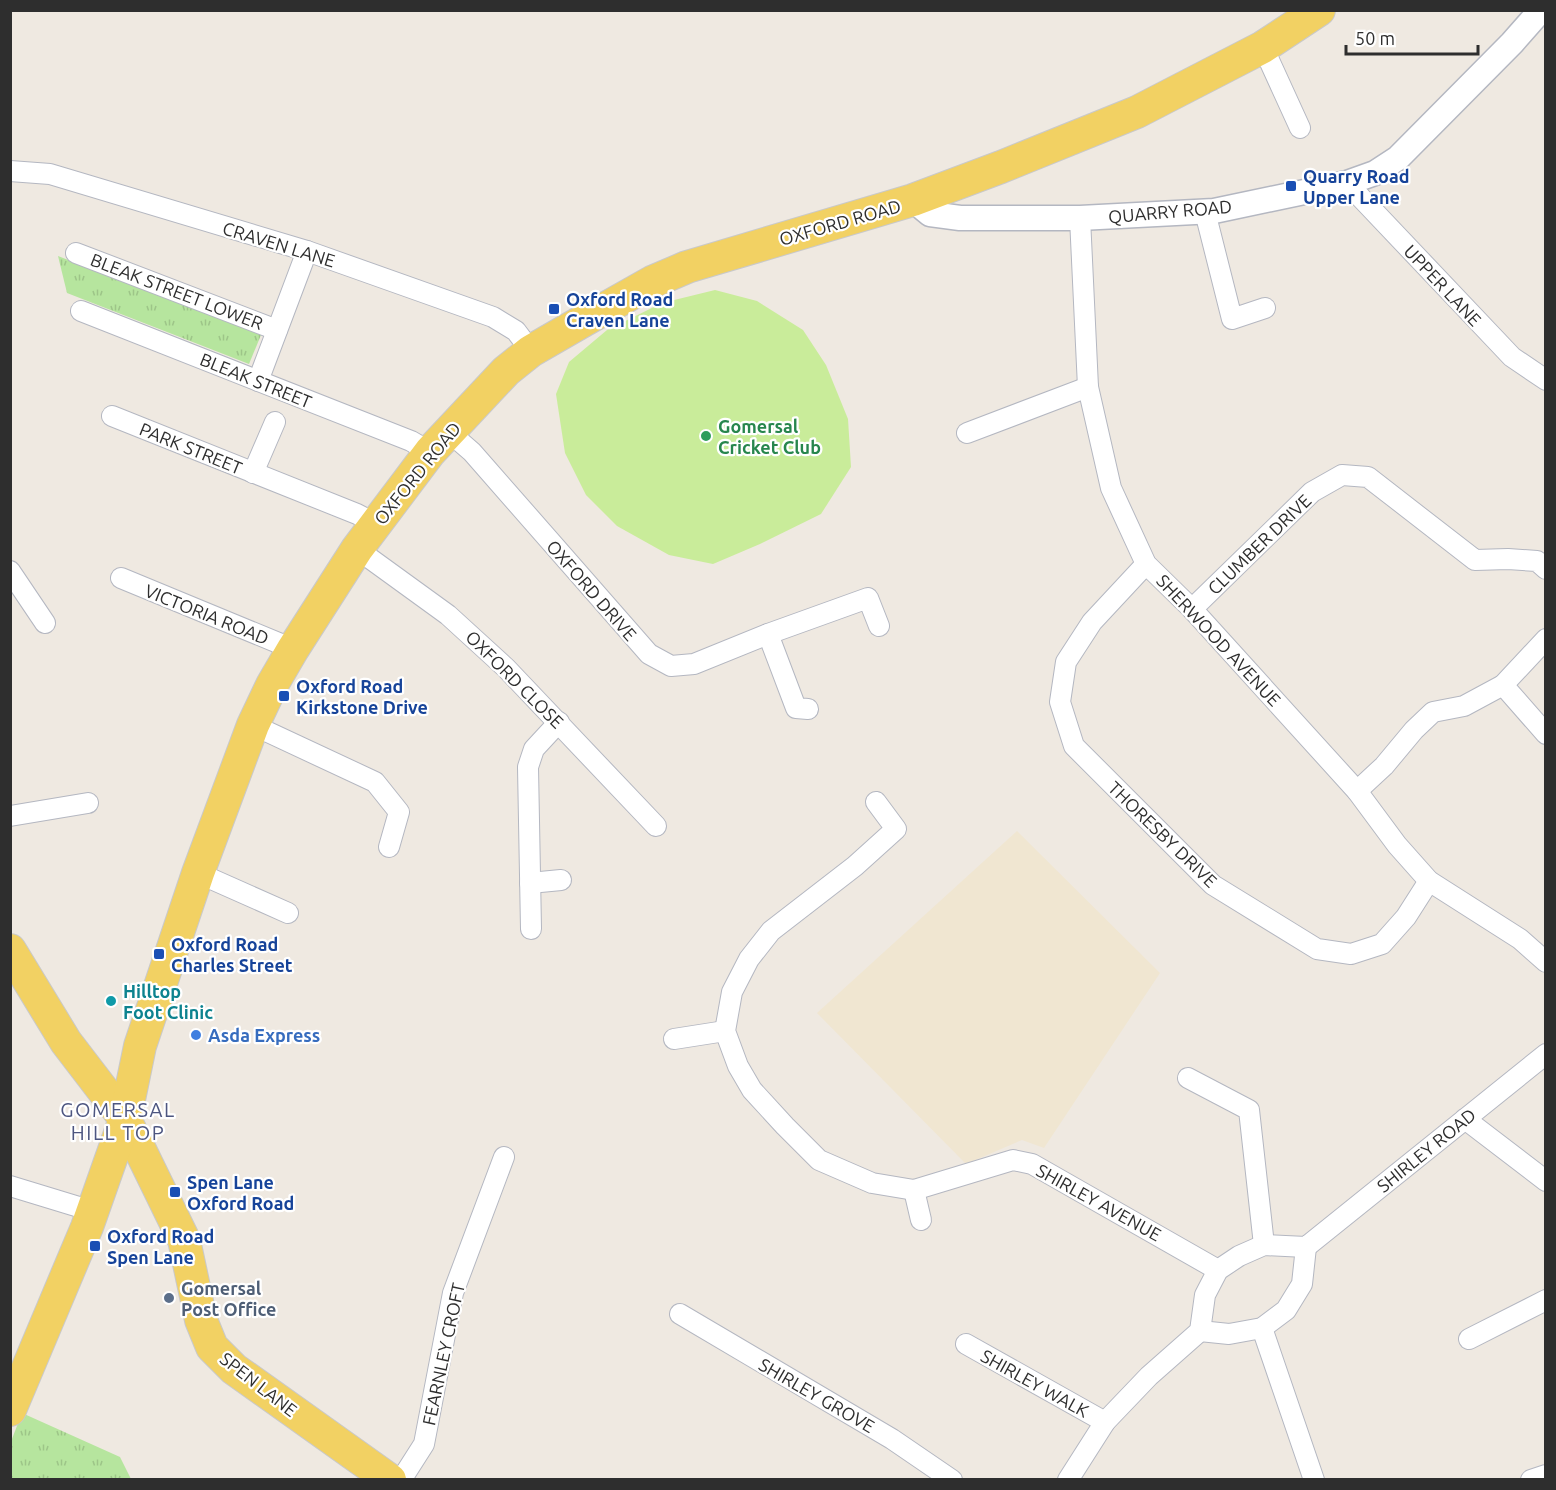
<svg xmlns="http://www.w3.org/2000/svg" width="1556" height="1490" font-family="Ubuntu,sans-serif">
  <defs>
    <pattern id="grass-tufts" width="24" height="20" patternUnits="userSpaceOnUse" patternTransform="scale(1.5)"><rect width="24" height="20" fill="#b6e59e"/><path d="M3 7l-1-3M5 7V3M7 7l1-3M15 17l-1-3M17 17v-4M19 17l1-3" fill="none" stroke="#9dc588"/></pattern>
  </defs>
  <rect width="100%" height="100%" fill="#efe9e1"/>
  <!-- education -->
  <polygon fill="#f0e6d1" points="1017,831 1160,973 1044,1148 1022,1140 966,1164 817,1013"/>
  <!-- grass -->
  <g fill="url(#grass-tufts)">
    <polygon points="58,256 261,335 249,364 67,293"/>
    <polygon points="22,1413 120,1457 131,1479 11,1479 10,1444"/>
  </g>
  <!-- pitch -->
  <polygon fill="#c9ec9a" points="715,290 757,301 803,330 826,365 848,419 851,467 821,514 760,544 713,564 669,555 617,526 586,495 565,453 556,394 569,362 607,330 662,303"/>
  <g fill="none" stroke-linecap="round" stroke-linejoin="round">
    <defs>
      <g id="minor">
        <polyline points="1263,47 1300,128"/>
        <polyline points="10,171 50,174 307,251 493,317 516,331 531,351"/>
        <polyline points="1347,183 1512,357 1546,380"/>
        <polyline points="1205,212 1232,319 1265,308"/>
        <polyline points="1080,218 1088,387 1111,488 1146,564 1192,609 1357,791 1397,845 1429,881 1520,939 1546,962"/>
        <polyline points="76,253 277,330"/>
        <polyline points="81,311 411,441 430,452"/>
        <polyline points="258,381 307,251"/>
        <polyline points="112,416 357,514 376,524"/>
        <polyline points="449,432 472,452 649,654 671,666 694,664 768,634 868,598 879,626"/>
        <polyline points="967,433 1088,387"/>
        <polyline points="253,473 275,422"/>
        <polyline points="357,549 448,615 506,668 656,826"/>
        <polyline points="1146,564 1092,622 1066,662 1060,702 1074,746 1213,885 1317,949 1351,954 1382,944 1406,917 1429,881"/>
        <polyline points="10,571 45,623"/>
        <polyline points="121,578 293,649"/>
        <polyline points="1192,609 1312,492 1342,475 1368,477 1475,560 1508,559 1537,561 1546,569"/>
        <polyline points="768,634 796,708 808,709"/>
        <polyline points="1503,685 1546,734"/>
        <polyline points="253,725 375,782 399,812 389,847"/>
        <polyline points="1357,791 1384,766 1414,730 1433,712 1464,706 1503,685 1546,639"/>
        <polyline points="876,802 896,829 855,866 771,931 749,959 732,992 725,1031 738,1066 752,1090 785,1126 819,1160 872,1183 914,1190 1013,1160 1032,1164 1218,1270"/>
        <polyline points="10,816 88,803"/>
        <polyline points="198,873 288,913"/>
        <polyline points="530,883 561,880"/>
        <polyline points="531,929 528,767 534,749 559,722"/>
        <polyline points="674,1039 725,1031"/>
        <polyline points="1188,1078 1249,1110 1264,1245"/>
        <polyline points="1465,1119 1546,1181"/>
        <polyline points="10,1186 92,1211"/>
        <polyline points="914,1190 921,1220"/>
        <polyline points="680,1314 892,1439 952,1480"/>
        <polyline points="1262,1328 1314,1480"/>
        <polyline points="1200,1331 1229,1334 1262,1328 1286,1310 1302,1284 1306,1247"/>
        <polyline points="1469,1339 1546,1300"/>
        <polyline points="966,1344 1105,1422"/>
        <polyline points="401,1480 424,1444 453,1293 504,1157"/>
        <polyline points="1068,1480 1105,1422 1149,1376 1200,1331 1205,1295 1218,1270 1239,1256 1264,1245 1306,1247 1546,1054"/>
        <polyline points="1531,1480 1546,1475"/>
      </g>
      <polyline id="tertiary" points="913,200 930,214 960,218 1080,218 1214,211 1347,183 1375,173 1398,158 1512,43 1541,10"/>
      <g id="primary">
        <polyline points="10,950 66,1042 125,1119 184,1240 201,1320 212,1347 234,1369 390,1480"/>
        <polyline points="10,1410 87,1227 125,1119 140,1046 198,873 253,725 272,685 293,649 357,549 430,452 506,371 531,351 583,321 652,282 687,267 913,200 1001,167 1137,112 1263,47 1319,10"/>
      </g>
    </defs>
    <!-- minor casing -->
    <use href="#minor" stroke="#b4b7c1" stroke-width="22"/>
    <!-- tertiary casing -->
    <use href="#tertiary" stroke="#b4b7c1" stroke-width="27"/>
    <!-- primary casing -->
    <use href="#primary" stroke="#c9c9c9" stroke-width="34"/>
    <!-- minor -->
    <use href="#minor" stroke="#fff" stroke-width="20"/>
    <!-- tertiary -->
    <use href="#tertiary" stroke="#fff" stroke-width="24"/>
    <!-- primary -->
    <use href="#primary" stroke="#f2d163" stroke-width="32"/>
  </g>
  <!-- markers -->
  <g fill="#1a4fb4" stroke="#fff" stroke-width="2">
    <rect x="1285" y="180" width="12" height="12" rx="3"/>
    <rect x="548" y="303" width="12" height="12" rx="3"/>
    <rect x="278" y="690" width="12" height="12" rx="3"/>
    <rect x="153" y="948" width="12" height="12" rx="3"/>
    <rect x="169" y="1186" width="12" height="12" rx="3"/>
    <rect x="89" y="1240" width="12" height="12" rx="3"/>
  </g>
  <circle fill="#2e9e5b" stroke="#fff" stroke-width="2" cx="706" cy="436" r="6"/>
  <circle fill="#0f9aa8" stroke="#fff" stroke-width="2" cx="111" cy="1001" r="6"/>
  <circle fill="#3f7fe0" stroke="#fff" stroke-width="2" cx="196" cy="1035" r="6"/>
  <circle fill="#5c6f8a" stroke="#fff" stroke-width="2" cx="169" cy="1298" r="6"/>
  <g text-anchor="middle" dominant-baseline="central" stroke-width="4.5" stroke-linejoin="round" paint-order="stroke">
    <!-- transit labels -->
    <g font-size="18" font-weight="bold" fill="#164399" stroke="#fff" text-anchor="start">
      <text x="1303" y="176">Quarry Road<tspan x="1303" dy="21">Upper Lane</tspan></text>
      <text x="566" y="299">Oxford Road<tspan x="566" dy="21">Craven Lane</tspan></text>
      <text x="296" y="686">Oxford Road<tspan x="296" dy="21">Kirkstone Drive</tspan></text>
      <text x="171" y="944">Oxford Road<tspan x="171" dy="21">Charles Street</tspan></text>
      <text x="187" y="1182">Spen Lane<tspan x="187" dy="21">Oxford Road</tspan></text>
      <text x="107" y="1236">Oxford Road<tspan x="107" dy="21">Spen Lane</tspan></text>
    </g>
    <!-- street labels -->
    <g font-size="18" fill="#2e2e2e" stroke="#fff">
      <text transform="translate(1170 211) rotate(-5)">QUARRY ROAD</text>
      <text transform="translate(840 222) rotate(-16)">OXFORD ROAD</text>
      <text transform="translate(279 244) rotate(17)">CRAVEN LANE</text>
      <text transform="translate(1443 285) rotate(47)">UPPER LANE</text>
      <text transform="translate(177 291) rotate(21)">BLEAK STREET LOWER</text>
      <text transform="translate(256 380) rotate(22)">BLEAK STREET</text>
      <text transform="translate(191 448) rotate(22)">PARK STREET</text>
      <text transform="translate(417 473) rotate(-51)">OXFORD ROAD</text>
      <text transform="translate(1259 544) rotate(-44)">CLUMBER DRIVE</text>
      <text transform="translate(592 590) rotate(49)">OXFORD DRIVE</text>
      <text transform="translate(207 614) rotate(22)">VICTORIA ROAD</text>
      <text transform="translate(1219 640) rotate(47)">SHERWOOD AVENUE</text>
      <text transform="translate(515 679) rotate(45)">OXFORD CLOSE</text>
      <text transform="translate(1163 834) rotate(44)">THORESBY DRIVE</text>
      <text transform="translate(1426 1150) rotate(-39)">SHIRLEY ROAD</text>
      <text transform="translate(1099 1202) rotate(29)">SHIRLEY AVENUE</text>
      <text transform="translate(443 1354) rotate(-78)">FEARNLEY CROFT</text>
      <text transform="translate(1035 1383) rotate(29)">SHIRLEY WALK</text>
      <text transform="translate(259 1384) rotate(38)">SPEN LANE</text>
      <text transform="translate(817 1395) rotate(30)">SHIRLEY GROVE</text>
    </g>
    <!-- leisure labels -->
    <g font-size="18" font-weight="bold" fill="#27864d" stroke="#fff" text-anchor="start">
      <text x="718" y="426">Gomersal<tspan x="718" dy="21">Cricket Club</tspan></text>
    </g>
    <!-- culture labels -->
    <g font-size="18" font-weight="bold" fill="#0d838f" stroke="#fff" text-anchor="start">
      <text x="123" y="991">Hilltop<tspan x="123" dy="21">Foot Clinic</tspan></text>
    </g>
    <!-- shop labels -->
    <g font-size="18" font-weight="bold" fill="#366cbe" stroke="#fff" text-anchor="start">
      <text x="208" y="1035">Asda Express</text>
    </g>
    <!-- service labels -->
    <g font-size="18" font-weight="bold" fill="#4e5e75" stroke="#fff" text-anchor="start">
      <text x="181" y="1288">Gomersal<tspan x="181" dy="21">Post Office</tspan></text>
    </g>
    <!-- neighbourhood labels -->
    <g font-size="20" letter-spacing="1.5" fill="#4d5680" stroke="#fff">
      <text x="118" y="1109">GOMERSAL<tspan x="118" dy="23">HILL TOP</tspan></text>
    </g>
  </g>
  <!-- border -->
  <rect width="1556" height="1490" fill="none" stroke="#2e2e2e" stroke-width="24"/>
  <!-- scale -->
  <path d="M1346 45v9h132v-9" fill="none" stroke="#2e2e2e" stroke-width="3"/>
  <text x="1355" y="45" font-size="18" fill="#2e2e2e" stroke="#ffffff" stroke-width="4.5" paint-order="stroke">50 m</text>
</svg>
